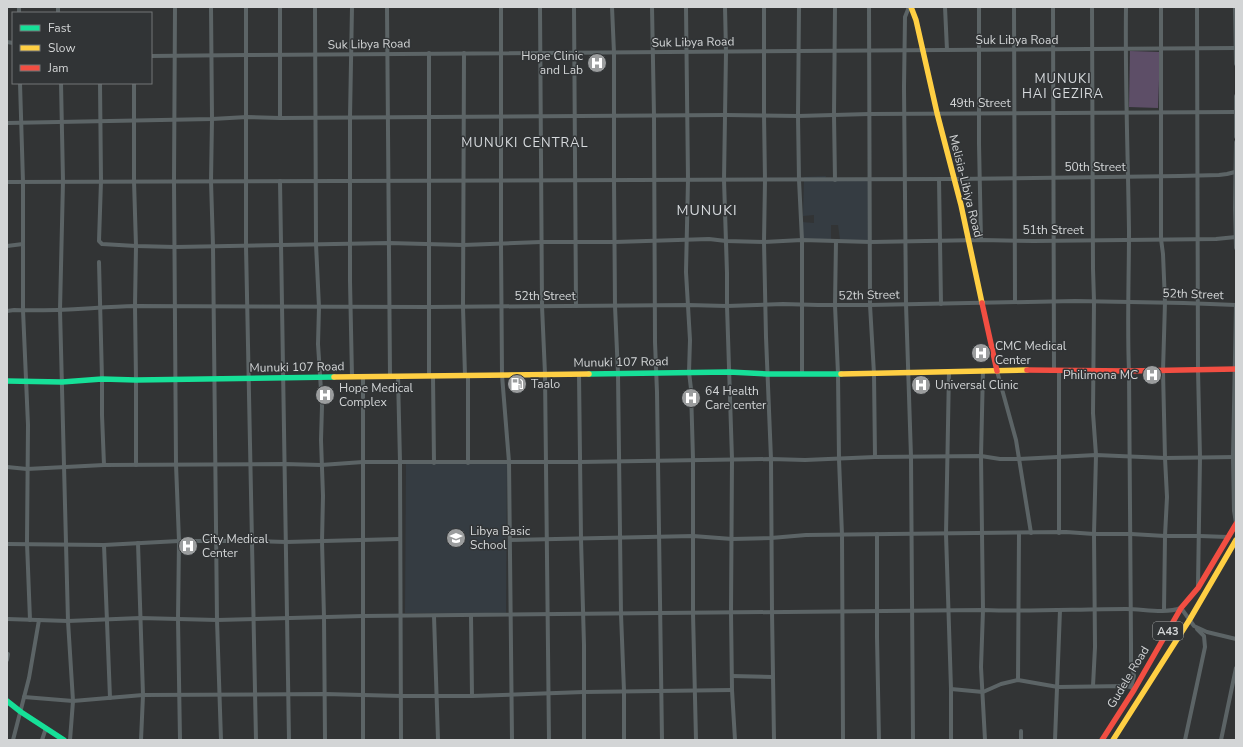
<svg xmlns="http://www.w3.org/2000/svg" width="1243" height="747" font-family="'Nunito Sans',sans-serif">
  <rect width="100%" height="100%" fill="#323435"/>
  <!-- built -->
  <g fill="#353c42">
    <polygon points="826,176 825,179 870,178 869,241 840,240 838,225 831,225 831,240 802,238 802,222 814,223 814,215 803,216 804,177"/>
    <polygon points="406,463 507,464 506,613 405,613"/>
  </g>
  <!-- green -->
  <polygon fill="#5d4e67" points="1130,51 1160,52 1158,108 1129,107"/>
  <g fill="none" stroke-linecap="round" stroke-linejoin="round">
    <!-- street -->
    <g stroke="#5c6466" stroke-width="4">
      <polyline points="19,7 19,13"/>
      <polyline points="58,7 58,13"/>
      <polyline points="175,7 174,181 176,464 179,541 178,619 180,740"/>
      <polyline points="211,7 212,119 211,181 213,246 217,620 221,740"/>
      <polyline points="246,7 246,246 256,740"/>
      <polyline points="315,7 316,244 319,307 318,344 322,406 321,440 323,496 322,541 324,617 325,740"/>
      <polyline points="387,7 390,376"/>
      <polyline points="501,7 501,244 502,375 509,462 512,740"/>
      <polyline points="540,7 542,306 545,374 549,740"/>
      <polyline points="574,7 576,306"/>
      <polyline points="612,7 614,53 614,180 615,306 618,374 621,614 624,691 624,740"/>
      <polyline points="652,7 654,116 655,342 657,392 662,740"/>
      <polyline points="686,7 688,180 686,272 690,340 689,372 691,389 693,459 693,613 696,740"/>
      <polyline points="725,7 726,52 724,180 727,273 727,306 732,459 731,613 732,690 735,740"/>
      <polyline points="764,7 764,115 765,180 764,242 766,337 771,459 772,612 774,740"/>
      <polyline points="799,7 798,116 799,180 802,240 802,374"/>
      <polyline points="835,7 834,115 835,180"/>
      <polyline points="869,7 870,305 874,374 875,457"/>
      <polyline points="909,7 905,17 904,87 906,304 911,457 913,740"/>
      <polyline points="945,7 947,50"/>
      <polyline points="979,7 979,144 981,240"/>
      <polyline points="1014,7 1015,302"/>
      <polyline points="1053,7 1054,370"/>
      <polyline points="1092,7 1093,269 1094,301 1093,413 1096,455 1094,534 1095,647 1093,686"/>
      <path d="M1126 7C1125 82 1128 157 1129 231 1129 278 1127 325 1129 371L1131 643V661L1134 676 1131 687"/>
      <polyline points="1161,7 1161,239 1163,254 1165,302 1163,371 1165,458 1167,497 1165,536 1164,610"/>
      <polyline points="1197,7 1198,370 1200,457 1198,586"/>
      <polyline points="1235,7 1236,64"/>
      <polyline points="7,42 13,43"/>
      <polyline points="429,53 429,376"/>
      <polyline points="464,53 463,307 465,376"/>
      <polyline points="151,56 247,55 1236,48"/>
      <polyline points="20,83 23,182 23,310 28,425 27,543 30,620"/>
      <polyline points="61,83 63,181 60,310 68,621 73,701 70,740"/>
      <polyline points="100,83 101,181 99,241 102,244 136,246 175,247 389,243 463,245 541,242 615,242 709,239 726,241 764,242 802,240 871,242 981,240 1034,241 1216,239 1236,237"/>
      <polyline points="134,83 134,181 136,246 135,306 136,380 136,465"/>
      <polyline points="1236,96 1236,137"/>
      <polyline points="280,118 280,7"/>
      <polyline points="7,123 212,119 247,117 280,118 725,115 798,116 869,114 1236,112"/>
      <polyline points="1236,142 1235,208 1236,248"/>
      <polyline points="939,179 941,304"/>
      <polyline points="280,181 289,740"/>
      <polyline points="7,182 955,179 1180,176 1219,175 1227,174 1235,172"/>
      <polyline points="836,241 835,305 838,374 839,459 842,535 843,740"/>
      <polyline points="7,246 23,244"/>
      <polyline points="99,262 102,379 102,415 104,465"/>
      <polyline points="1236,306 1233,457 1234,511 1236,523"/>
      <path d="M7 311 14 310C54 312 95 307 135 306L429 307 688 305 727 306 783 304 818 305H870L1075 301 1184 303 1236 305"/>
      <polyline points="983,370 981,456 983,610 981,667 985,740"/>
      <polyline points="1059,370 1059,533"/>
      <polyline points="949,371 946,534 951,689 951,740"/>
      <polyline points="997,371 1016,440 1031,533"/>
      <polyline points="579,374 581,539 584,645 584,740"/>
      <polyline points="468,375 468,463"/>
      <polyline points="398,376 400,462 401,740"/>
      <polyline points="433,376 434,463"/>
      <polyline points="352,377 350,281 350,117 352,7"/>
      <polyline points="7,467 27,469 104,465 284,464 321,465 363,462 580,462 771,459 805,460 875,457 981,456 1000,459 1019,459 1096,455 1165,458 1236,457"/>
      <polyline points="877,534 877,637 879,740"/>
      <polyline points="510,540 693,536 732,539 771,538 806,535 1066,532 1094,534 1131,534 1165,536 1200,536 1228,537"/>
      <polyline points="138,543 143,695 141,740"/>
      <polyline points="7,544 104,545 179,541 252,541 286,542 399,539"/>
      <polyline points="104,545 110,698"/>
      <polyline points="434,616 438,740"/>
      <polyline points="471,616 472,696"/>
      <path d="M7 619 68 621 140 618 217 620 363 616 983 610C1031 612 1078 609 1126 609 1144 609 1164 614 1181 608L1194 626 1207 632 1236 639"/>
      <polyline points="7,660 8,654"/>
      <polyline points="732,676 773,677"/>
      <polyline points="1018,680 1019,533"/>
      <polyline points="951,689 983,692 1001,684 1018,680 1058,687 1125,686 1131,687 1132,688"/>
      <polyline points="24,697 73,701 143,695 325,694 401,696 472,696 584,692 732,690"/>
      <polyline points="1021,731 1021,740"/>
      <polyline points="13,740 29,678 39,620"/>
      <polyline points="42,740 46,728"/>
      <polyline points="363,740 363,377"/>
      <polyline points="1055,740 1060,610"/>
      <polyline points="1185,740 1205,647 1204,636 1197,629"/>
      <polyline points="1221,740 1236,668"/>
    </g>
    <!-- fast -->
    <g stroke="#16e098" stroke-width="5.5">
      <polyline points="589,374 729,372 767,374 841,374"/>
      <polyline points="7,381 62,382 102,379 136,380 334,377"/>
      <polyline points="7,701 21,712 64,740"/>
    </g>
    <!-- slow -->
    <g stroke="#ffcf43" stroke-width="5.5">
      <polyline points="911,7 916,20 937,113 961,205 982,303"/>
      <polyline points="841,374 1027,370"/>
      <polyline points="334,377 589,374"/>
      <polyline points="1113,740 1190,619 1236,540"/>
    </g>
    <!-- jam -->
    <g stroke="#f24e42" stroke-width="5.5">
      <polyline points="982,303 997,371"/>
      <polyline points="1027,370 1129,371 1236,369"/>
      <polyline points="1102,740 1134,690 1181,608 1198,588 1236,524"/>
    </g>
  </g>
  <!-- icons -->
  <defs>
    <symbol id="hospital-disc" viewBox="-11 -11 22 22"><circle r="9.5" fill="#9b9d9e" stroke="#313436"/><path d="M-5-5h3v3.5h4V-5h3V5h-3V1.5h-4V5h-3Z" fill="#fff"/></symbol>
    <symbol id="fuel-disc" viewBox="-11 -11 22 22"><circle r="9.5" fill="#9b9d9e" stroke="#313436"/><path d="M-5.5-6h7V0h2V4h1.3V-2.5L3-4.5l.8-.8L6-3V5H2.5V1h-1V6h-7ZM-4.2-4.7v3.2H.2V-4.7Z" fill="#fff"/></symbol>
    <symbol id="school-disc" viewBox="-11 -11 22 22"><circle r="9.5" fill="#9b9d9e" stroke="#313436"/><path d="M0-5L7-2L0 1L-7-2ZM-4 1L0 2.5L4 1V4Q0 6-4 4Z" fill="#fff"/></symbol>
  </defs>
  <g fill-rule="evenodd">
    <use href="#hospital-disc" x="586" y="52" width="22" height="22"/>
    <use href="#hospital-disc" x="970" y="342" width="22" height="22"/>
    <use href="#hospital-disc" x="1141" y="364" width="22" height="22"/>
    <use href="#fuel-disc" x="506" y="373" width="22" height="22"/>
    <use href="#hospital-disc" x="910" y="374" width="22" height="22"/>
    <use href="#hospital-disc" x="314" y="384" width="22" height="22"/>
    <use href="#hospital-disc" x="680" y="387" width="22" height="22"/>
    <use href="#school-disc" x="445" y="527" width="22" height="22"/>
    <use href="#hospital-disc" x="177" y="535" width="22" height="22"/>
  </g>
  <g text-anchor="middle" dominant-baseline="central" stroke-width="3" stroke-linejoin="round" paint-order="stroke">
    <!-- shield labels -->
    <rect fill="#313436" stroke="#a2a5a6" stroke-width="1" x="1153" y="622" width="30" height="18" rx="3"/>
    <g font-size="11" font-weight="bold" fill="#d3d5d6">
      <text x="1168" y="631">A43</text>
    </g>
    <!-- street labels -->
    <g font-size="12" fill="#d3d5d6" stroke="#313436">
      <text x="1017" y="40">Suk Libya Road</text>
      <text transform="translate(693 42) rotate(-1)">Suk Libya Road</text>
      <text transform="translate(369 44) rotate(-1)">Suk Libya Road</text>
      <text x="980" y="103">49th Street</text>
      <text x="1095" y="167">50th Street</text>
      <text transform="translate(966 186) rotate(76)">Melisia-Libiya Road</text>
      <text x="1053" y="230">51th Street</text>
      <text transform="translate(1193 294) rotate(2)">52th Street</text>
      <text transform="translate(869 295) rotate(-1)">52th Street</text>
      <text x="545" y="296">52th Street</text>
      <text transform="translate(621 362) rotate(-1)">Munuki 107 Road</text>
      <text transform="translate(297 367) rotate(-1)">Munuki 107 Road</text>
      <text transform="translate(1128 677) rotate(-59)">Gudele Road</text>
    </g>
    <!-- poi labels -->
    <g font-size="12" fill="#d3d5d6" stroke="#313436" text-anchor="start">
      <text x="583" y="56" text-anchor="end">Hope Clinic<tspan x="583" dy="14">and Lab</tspan></text>
      <text x="995" y="346">CMC Medical<tspan x="995" dy="14">Center</tspan></text>
      <text x="1138" y="375" text-anchor="end">Philimona MC</text>
      <text x="531" y="384">Taalo</text>
      <text x="935" y="385">Universal Clinic</text>
      <text x="339" y="388">Hope Medical<tspan x="339" dy="14">Complex</tspan></text>
      <text x="705" y="391">64 Health<tspan x="705" dy="14">Care center</tspan></text>
      <text x="470" y="531">Libya Basic<tspan x="470" dy="14">School</tspan></text>
      <text x="202" y="539">City Medical<tspan x="202" dy="14">Center</tspan></text>
    </g>
    <!-- neighbourhood labels -->
    <g font-size="13" letter-spacing="1" fill="#d8dbde" stroke="#313436">
      <text x="1063" y="79">MUNUKI<tspan x="1063" dy="15">HAI GEZIRA</tspan></text>
      <text x="525" y="143">MUNUKI CENTRAL</text>
    </g>
    <!-- quarter labels -->
    <g font-size="14" letter-spacing="1" fill="#d8dbde" stroke="#313436">
      <text x="707" y="210">MUNUKI</text>
    </g>
  </g>
  <!-- border -->
  <rect width="1243" height="747" fill="none" stroke="#d3d5d6" stroke-width="16"/>
  <!-- legend -->
  <rect x="12" y="12" width="140" height="72" fill="#313436" stroke="#727476"/>
  <rect x="20" y="25" width="20" height="6" fill="#16e098" stroke="#727476"/>
  <text x="48" y="32" font-size="12" fill="#d3d5d6">Fast</text>
  <rect x="20" y="45" width="20" height="6" fill="#ffcf43" stroke="#727476"/>
  <text x="48" y="52" font-size="12" fill="#d3d5d6">Slow</text>
  <rect x="20" y="65" width="20" height="6" fill="#f24e42" stroke="#727476"/>
  <text x="48" y="72" font-size="12" fill="#d3d5d6">Jam</text>
</svg>
